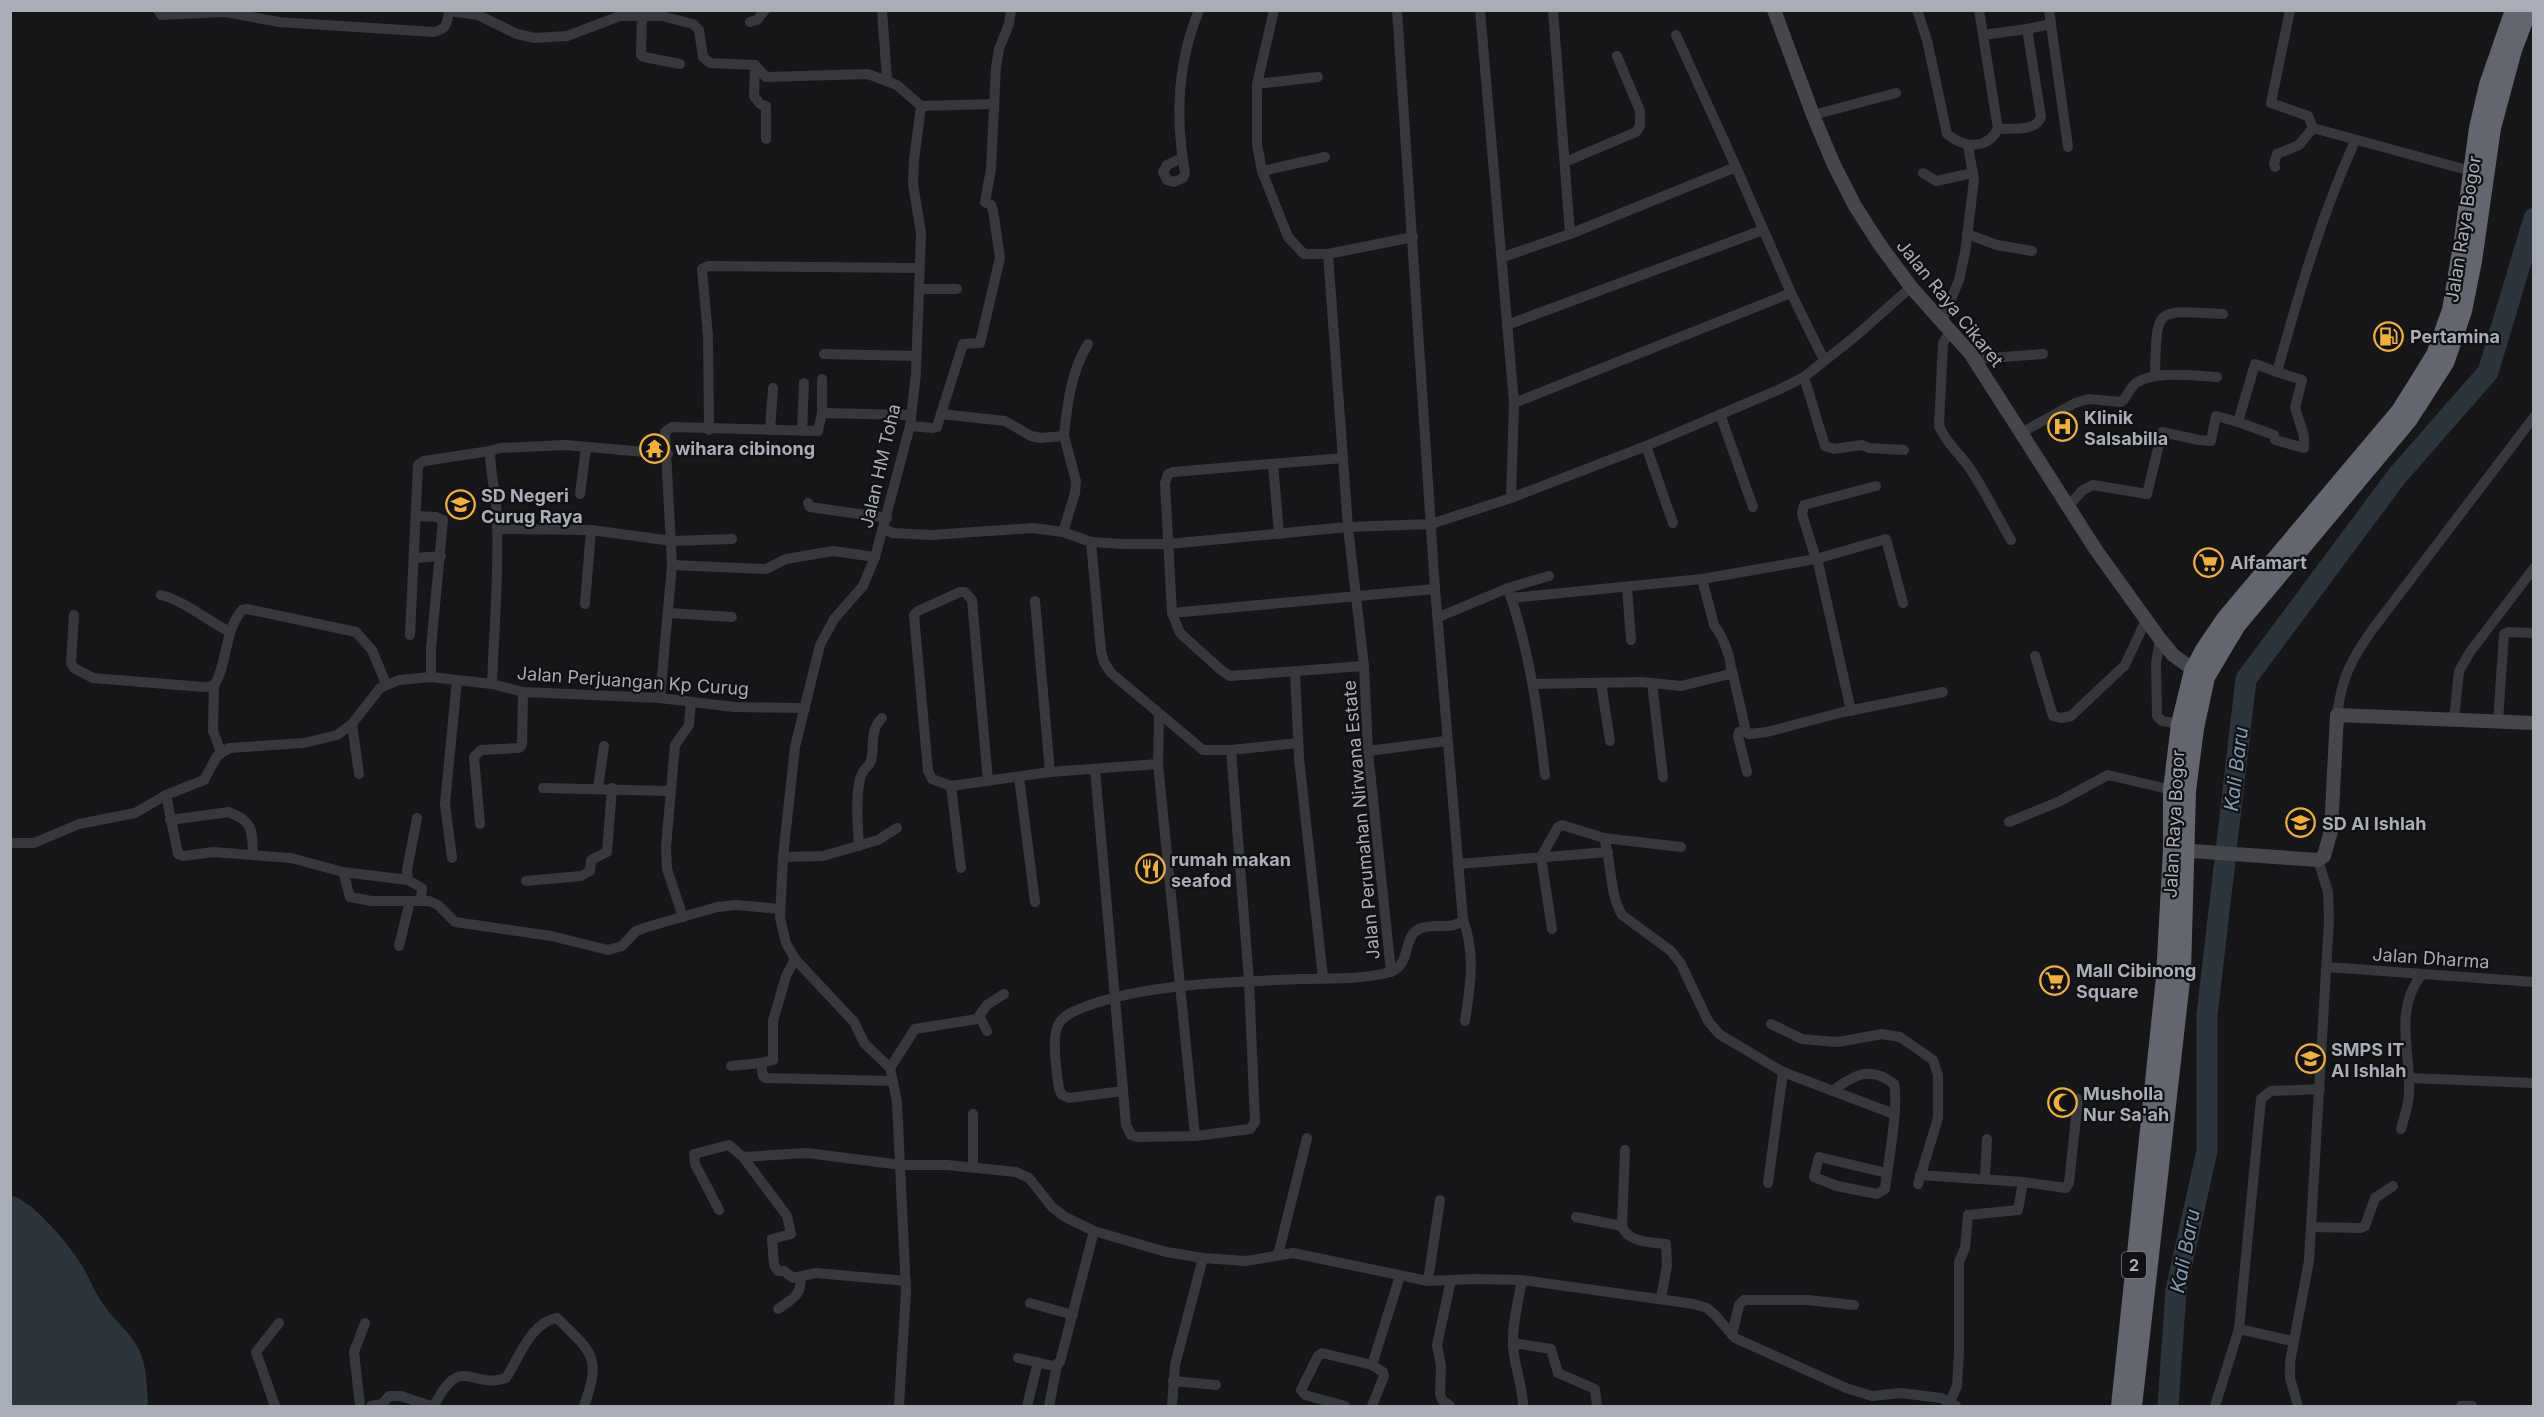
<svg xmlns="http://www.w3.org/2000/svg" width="2544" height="1417" font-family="Inter,sans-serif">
  <rect width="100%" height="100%" fill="#161618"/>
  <!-- water -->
  <path fill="#2c353c" d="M10 1195C33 1200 72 1248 84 1269 90 1280 94 1291 101 1301 112 1319 132 1333 140 1352 147 1368 147 1389 148 1406H11Z"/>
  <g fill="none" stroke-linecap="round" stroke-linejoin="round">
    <!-- river -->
    <polyline stroke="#2c353c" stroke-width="21" points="2168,1406 2176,1290 2207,1151 2207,1015 2246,679 2397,476 2488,372 2534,218"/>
    <!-- street -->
    <g stroke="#37383d" stroke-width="10">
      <path d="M158 10 161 15 225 12 279 22 434 32C447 29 447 24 449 10"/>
      <polyline points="882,10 887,80"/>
      <polyline points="1274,10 1257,84 1257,144 1262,171 1288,237 1304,254 1328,254 1413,237"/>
      <polyline points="1480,10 1514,403 1511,498"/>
      <polyline points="1553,10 1570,234"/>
      <path d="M1917 10 1927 40 1947 134C1964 148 1987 150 1998 129"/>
      <path d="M1979 10 1998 129C2011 128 2036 132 2041 117L2027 29 1983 35"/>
      <polyline points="2049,10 2068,147"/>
      <polyline points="2290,10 2271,103 2308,116 2313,128 2471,171"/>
      <polyline points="449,11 478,15 517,34 535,38 567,36 620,16 662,16 693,24 699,30 703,57 710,63 755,65 766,77 868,74 897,85 921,106"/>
      <polyline points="642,15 641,55 644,57 680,64"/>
      <polyline points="750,22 757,20 765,10"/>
      <polyline points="2027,29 2051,24"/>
      <polyline points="1676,35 1736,167"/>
      <polyline points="755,65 754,96 760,104 766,106 766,139"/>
      <polyline points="1257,84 1318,77"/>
      <polyline points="921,106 993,104"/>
      <polyline points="1813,115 1896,93"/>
      <path d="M1182 158 1167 165 1163 172 1167 180 1174 182 1183 178 1185 173C1175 118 1177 63 1199 10"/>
      <polyline points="1565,162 1636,132 1640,126 1640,111 1617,56"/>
      <polyline points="2275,167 2274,163 2277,154 2299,145 2313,128"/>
      <polyline points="1262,171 1325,157"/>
      <polyline points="1923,173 1936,181 1973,173"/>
      <polyline points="1967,234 1997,245 2032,251"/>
      <polyline points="1328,254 1348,527 1364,666 1368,751 1391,972"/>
      <polyline points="1503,257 1570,234 1736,167 1791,293 1824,360"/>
      <polyline points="919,289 957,289"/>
      <polyline points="1942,321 1959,280 1965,253 1974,180 1968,146"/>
      <polyline points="1507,325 1763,230"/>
      <path d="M1951 330 1943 343 1939 426C1946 443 1959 453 1969 467 1985 491 1997 516 2011 540"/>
      <polyline points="824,354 916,356"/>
      <polyline points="1974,359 2043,354"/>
      <path d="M2155 376C2157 306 2153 310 2223 314"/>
      <polyline points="1804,377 1825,446 1834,449 1862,445 1869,448 1904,450"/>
      <polyline points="1514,403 1791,293"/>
      <polyline points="822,413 910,415"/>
      <polyline points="941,414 963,344 980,343 1000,258 993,210 991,205 985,202 991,169 996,67 999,49 1009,24 1011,10"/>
      <polyline points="1720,414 1753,507"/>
      <polyline points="2238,422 2274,435 2275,440 2304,448 2304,436 2295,408 2302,380 2277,372"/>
      <polyline points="910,426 933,428 937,427 941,414 1005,421 1031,436 1041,438 1064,436 1076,481 1075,493 1063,532"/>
      <polyline points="709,430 708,336 702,269 708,266 919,268"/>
      <polyline points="770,430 773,388"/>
      <polyline points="802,431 804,383"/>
      <path d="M2021 433 2075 403 2089 399 2121 402C2128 397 2129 388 2136 383 2153 370 2196 376 2217 377"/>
      <path d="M1064 436C1067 406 1071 371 1088 344"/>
      <polyline points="1646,446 1673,523"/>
      <polyline points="1343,458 1173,472 1168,474 1165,483 1172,613 1180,633 1221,670 1230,676 1364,666"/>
      <polyline points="1273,464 1279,534"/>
      <polyline points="580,494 586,447"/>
      <polyline points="808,503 810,507 887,518"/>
      <path d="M2069 505 2083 490 2093 485 2147 494 2162 432 2199 440 2211 441 2216 416 2238 422 2255 364 2277 372C2299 293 2321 216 2355 141"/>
      <polyline points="417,516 436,517 443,520 431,648 431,677"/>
      <polyline points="498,529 591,530 672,541 732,539"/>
      <polyline points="883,529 893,533 931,535 1033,528 1063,532 1091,542 1122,544 1168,544 1348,527 1431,524 1511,498 1646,446 1780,389 1804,377 1857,335 1911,287"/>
      <polyline points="1091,542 1101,651 1104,662 1111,673 1203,750 1231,750 1298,743"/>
      <polyline points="415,558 441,556"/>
      <polyline points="1817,558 1851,711"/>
      <polyline points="1816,559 1802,514 1804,505 1876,486"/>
      <polyline points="672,565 766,569 786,559 833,551 875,557"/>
      <path d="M1508 588C1529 649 1538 711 1545 775"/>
      <polyline points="1627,588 1631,640"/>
      <path d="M161 595C187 602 206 620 230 632"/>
      <polyline points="1511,598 1702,579 1816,559 1886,539 1903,603"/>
      <polyline points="1035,601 1050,772"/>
      <polyline points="585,604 591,530"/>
      <polyline points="669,613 732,617"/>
      <polyline points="1172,613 1435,589"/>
      <path d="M74 615 71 663 74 668 93 678 203 687 214 686C228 663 224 631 242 610L247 609 356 632 372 650 386 684"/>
      <polyline points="1439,617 1508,588 1549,576"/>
      <polyline points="410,635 418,465 424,461 490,451"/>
      <polyline points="2160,639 2156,664 2157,716 2162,721 2180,724"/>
      <polyline points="2035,656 2053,716 2061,718 2071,716 2125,665 2146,620"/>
      <polyline points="1732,670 1746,732"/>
      <polyline points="1295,673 1299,758 1323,978"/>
      <polyline points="1601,683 1610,741"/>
      <polyline points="1652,683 1663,777"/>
      <path d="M492 684C494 630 499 575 497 521 497 497 490 475 490 451L500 448 565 445 668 454"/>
      <path d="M1533 684 1642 682 1681 686 1730 674C1734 662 1722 635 1714 625L1702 579"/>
      <polyline points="214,686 213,731 221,752"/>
      <polyline points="660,698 672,565 665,432 672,427 818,431 822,413 822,379"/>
      <path d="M2337 715C2342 677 2350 662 2372 630L2534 417"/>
      <polyline points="2454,720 2459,671 2470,652 2534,568"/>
      <polyline points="2498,721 2504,634 2509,632 2534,633"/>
      <polyline points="352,724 359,774"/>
      <polyline points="1368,751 1446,741"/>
      <polyline points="1095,769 1126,1125 1131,1135 1137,1137 1195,1136 1158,764 1159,715"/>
      <polyline points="1747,772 1738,736 1739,732 1743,730 1749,734 1767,732 1843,712 1943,692"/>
      <polyline points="1019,777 1035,902"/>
      <polyline points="988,781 972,600 965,592 960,592 918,611 914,615 928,771 932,779 951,786 1050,772 1158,764"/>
      <polyline points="951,786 961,868"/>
      <polyline points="543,788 670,791"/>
      <polyline points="598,788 604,746"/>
      <polyline points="166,795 178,854 183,856 213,852 291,858 343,872 350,897 371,901 410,901"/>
      <polyline points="417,818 407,870 408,880 422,888 421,899"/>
      <path d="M170 820 229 812C254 822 252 831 253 855"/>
      <polyline points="2009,822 2058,802 2108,775 2172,790"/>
      <polyline points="480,824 474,757 481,750 519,748 522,745 523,692"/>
      <path d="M1604 838C1612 863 1609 893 1622 915L1671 951 1681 964 1708 1021 1719 1034 1783 1072 1894 1114"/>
      <polyline points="10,843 34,843 79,824 135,813 166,795 204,780 217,756 229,748 304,743 337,735 352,724 380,688 399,680 431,677 492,684 523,692 660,698 734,707 805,708"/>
      <path d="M859 846C858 829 854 786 863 772 865 767 869 767 871 761 875 745 869 731 882 718"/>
      <polyline points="783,857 823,856 878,840 897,828"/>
      <polyline points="452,858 445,804 457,680"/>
      <polyline points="1458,864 1608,852"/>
      <polyline points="343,872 408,880"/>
      <polyline points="526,881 581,876 590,871 591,860 607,852 612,788"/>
      <polyline points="683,917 667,869 666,847 675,745 689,725 691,702"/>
      <path d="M1463 920C1476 953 1470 988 1465 1021"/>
      <polyline points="1552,929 1541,857 1558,827 1562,825 1604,838 1681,847"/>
      <polyline points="399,946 410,901 429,901 438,905 455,922 551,936 608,950 622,946 636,931 647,927 717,907 736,905 780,909"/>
      <polyline points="2327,967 2534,982"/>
      <polyline points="980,1018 987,1031"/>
      <polyline points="1771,1024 1802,1039 1824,1041 1838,1042 1882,1034 1900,1037 1933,1060 1938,1075 1938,1118 1918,1184"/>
      <polyline points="761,1063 763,1076 766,1078 893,1081"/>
      <polyline points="731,1066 761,1063 773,1060 773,1021 786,976 795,959"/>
      <polyline points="890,1068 915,1029 977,1019 987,1005 1004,994"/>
      <polyline points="2409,1078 2534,1083"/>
      <path d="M1123 1091 1069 1098 1062 1095 1059 1089C1057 1072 1050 1034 1060 1022 1066 1013 1078 1010 1087 1006 1149 983 1233 982 1299 979 1329 978 1362 980 1390 972 1412 965 1402 937 1419 929 1433 922 1452 931 1463 920L1435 589 1397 10"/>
      <path d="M1832 1091C1854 1075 1870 1065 1894 1084 1899 1107 1888 1163 1885 1189L1877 1194 1837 1186 1814 1177 1819 1157 1887 1173"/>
      <path d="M2401 1129C2404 1117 2409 1105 2409 1092 2411 1051 2393 1011 2422 974"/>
      <polyline points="1195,1136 1250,1129 1255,1122 1249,981 1231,750"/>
      <polyline points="743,1157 787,1216 791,1234 772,1239 774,1265 778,1271 784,1271 793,1278 816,1273 906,1281"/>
      <polyline points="973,1167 973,1114"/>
      <polyline points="1920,1175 2023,1182 2066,1188 2069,1183 2078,1099"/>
      <polyline points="1985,1179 1987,1139"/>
      <polyline points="1768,1183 1783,1072"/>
      <polyline points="719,1210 695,1164 694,1154 729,1145 743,1157 807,1153 901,1165 947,1165 1016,1172 1029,1178 1052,1207 1065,1217 1094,1231 1166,1252 1203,1258 1246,1261 1293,1253 1428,1281 1473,1279 1522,1280 1694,1304 1707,1308 1715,1315 1735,1338 1846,1388 1872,1396 1901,1393 1941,1398 1956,1406"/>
      <path d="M1576 1217 1622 1226C1628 1243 1651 1242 1666 1244L1667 1266 1661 1298"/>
      <polyline points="1622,1226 1625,1150"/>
      <polyline points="2311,1227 2360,1228 2365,1226 2375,1198 2393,1186"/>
      <polyline points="1278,1255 1307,1138"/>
      <path d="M1522 1280C1518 1302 1512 1324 1513 1346 1514 1366 1523 1386 1523 1406"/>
      <polyline points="1428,1281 1440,1200"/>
      <polyline points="1030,1303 1073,1315"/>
      <path d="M778 1309C791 1300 803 1295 800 1277"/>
      <polyline points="2239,1329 2292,1341"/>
      <polyline points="1732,1335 1739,1305 1744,1300 1808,1300 1854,1305"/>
      <polyline points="1513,1343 1551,1349 1558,1373 1595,1389 1597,1406"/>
      <polyline points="1018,1358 1053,1366 1060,1362 1094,1231"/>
      <polyline points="1372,1365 1400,1276"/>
      <polyline points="1173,1381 1216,1385"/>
      <polyline points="1950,1402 1957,1386 1959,1351 1959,1262 1965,1248 1968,1215 2018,1210 2023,1182"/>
      <polyline points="275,1406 256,1352 279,1323"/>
      <polyline points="360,1406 354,1352 365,1323"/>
      <polyline points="371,1406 382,1404 389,1396 401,1396 431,1406"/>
      <path d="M434 1406C461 1352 470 1390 506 1378 519 1358 531 1322 557 1318 592 1353 602 1356 584 1406"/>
      <polyline points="899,1406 906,1291 897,1102 890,1068 864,1043 854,1022 795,959 786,943 780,918 783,857 795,747 820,645 834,619 863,586 875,557 910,426 916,373 921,233 913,184 914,160 921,106"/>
      <polyline points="1027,1406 1038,1362"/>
      <polyline points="1049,1406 1057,1365"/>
      <polyline points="1172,1406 1175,1365 1203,1258"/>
      <polyline points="1345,1406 1305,1395 1301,1390 1318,1356 1322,1353 1372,1365 1383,1372 1384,1376 1372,1406"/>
      <polyline points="1450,1406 1442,1400 1440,1394 1441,1366 1437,1345 1451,1280"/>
      <polyline points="2215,1406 2239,1329 2261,1099 2271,1091 2320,1089"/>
      <polyline points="2298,1406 2290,1378 2290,1362 2309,1261 2329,920 2328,892 2318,860"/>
      <polyline points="2461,1406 2472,1406"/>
    </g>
    <!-- secondary -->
    <g stroke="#45474d" stroke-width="14">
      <polyline points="1774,10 1813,115 1834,165 1855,206 1880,245 1911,287 1970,353 2096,550 2160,639 2173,655 2201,675"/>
      <polyline points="2178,850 2318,860 2324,856 2331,831 2337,715 2534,723"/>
    </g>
    <!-- highway -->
    <g stroke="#63666e" stroke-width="18">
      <polyline points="2120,1406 2165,977 2172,850 2172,790 2180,724 2193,671 2204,650 2225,619 2400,411 2435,355 2451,310 2463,240 2478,128 2488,85 2514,10"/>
      <polyline points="2133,1406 2182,972 2187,791 2195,728 2206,677 2237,625 2409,419 2445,363 2463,311 2473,261 2492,128 2513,50 2528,10"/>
    </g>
  </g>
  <!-- icons -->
  <defs>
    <symbol id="fuel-ring" viewBox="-11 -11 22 22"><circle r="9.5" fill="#111113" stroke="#f2b134" stroke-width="1.5"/><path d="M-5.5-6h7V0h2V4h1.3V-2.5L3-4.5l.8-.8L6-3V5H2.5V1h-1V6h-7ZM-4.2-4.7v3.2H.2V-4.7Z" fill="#f2b134"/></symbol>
    <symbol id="hospital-ring" viewBox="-11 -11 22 22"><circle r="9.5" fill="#111113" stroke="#f2b134" stroke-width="1.5"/><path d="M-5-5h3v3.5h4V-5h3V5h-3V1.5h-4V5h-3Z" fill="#f2b134"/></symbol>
    <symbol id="temple-ring" viewBox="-11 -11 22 22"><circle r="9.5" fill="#111113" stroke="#f2b134" stroke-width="1.5"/><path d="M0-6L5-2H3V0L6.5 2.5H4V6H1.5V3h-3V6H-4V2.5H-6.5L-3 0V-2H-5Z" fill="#f2b134"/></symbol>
    <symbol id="school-ring" viewBox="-11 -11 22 22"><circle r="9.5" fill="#111113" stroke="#f2b134" stroke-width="1.5"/><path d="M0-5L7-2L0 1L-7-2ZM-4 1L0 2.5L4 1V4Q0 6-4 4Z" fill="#f2b134"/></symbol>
    <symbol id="supermarket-ring" viewBox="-11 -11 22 22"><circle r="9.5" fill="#111113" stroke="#f2b134" stroke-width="1.5"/><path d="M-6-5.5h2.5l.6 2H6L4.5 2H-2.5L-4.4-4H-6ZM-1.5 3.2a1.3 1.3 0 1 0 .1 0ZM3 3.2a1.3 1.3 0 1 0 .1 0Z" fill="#f2b134"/></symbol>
    <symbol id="restaurant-ring" viewBox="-11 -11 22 22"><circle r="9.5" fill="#111113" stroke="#f2b134" stroke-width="1.5"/><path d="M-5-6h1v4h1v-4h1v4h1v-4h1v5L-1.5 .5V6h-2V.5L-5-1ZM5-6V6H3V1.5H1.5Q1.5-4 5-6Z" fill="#f2b134"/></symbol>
    <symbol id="mosque-ring" viewBox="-11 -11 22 22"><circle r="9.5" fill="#111113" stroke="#f2b134" stroke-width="1.5"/><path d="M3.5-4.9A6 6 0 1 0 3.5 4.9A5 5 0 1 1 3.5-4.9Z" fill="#f2b134"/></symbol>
  </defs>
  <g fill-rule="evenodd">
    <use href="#fuel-ring" x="2372" y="320" width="33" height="33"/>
    <use href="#hospital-ring" x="2046" y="410" width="33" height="33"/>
    <use href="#temple-ring" x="638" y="432" width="33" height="33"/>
    <use href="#school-ring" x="444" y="488" width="33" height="33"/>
    <use href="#supermarket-ring" x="2192" y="546" width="33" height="33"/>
    <use href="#school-ring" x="2284" y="806" width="33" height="33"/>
    <use href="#restaurant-ring" x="1134" y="852" width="33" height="33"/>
    <use href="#supermarket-ring" x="2038" y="964" width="33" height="33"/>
    <use href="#school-ring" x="2294" y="1042" width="33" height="33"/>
    <use href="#mosque-ring" x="2046" y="1086" width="33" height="33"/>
  </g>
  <g text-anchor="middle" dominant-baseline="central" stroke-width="4.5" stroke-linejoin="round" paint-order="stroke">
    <!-- shield labels -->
    <rect fill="#111113" stroke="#7b7e86" stroke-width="1.5" x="2122" y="1252" width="24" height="26" rx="4.5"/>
    <g font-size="16" font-weight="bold" fill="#a8adb8">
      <text x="2134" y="1265">2</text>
    </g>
    <!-- street labels -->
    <g font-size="18" fill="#a8adb8" stroke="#111113">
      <text transform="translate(2463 229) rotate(-81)">Jalan Raya Bogor</text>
      <text transform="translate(1950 303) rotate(51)">Jalan Raya Cikaret</text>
      <text transform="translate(880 466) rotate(-77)">Jalan HM Toha</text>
      <text transform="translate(633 681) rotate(4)">Jalan Perjuangan Kp Curug</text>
      <text transform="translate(1361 820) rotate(-95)">Jalan Perumahan Nirwana Estate</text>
      <text transform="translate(2174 824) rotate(-87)">Jalan Raya Bogor</text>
      <text transform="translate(2431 958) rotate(4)">Jalan Dharma</text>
    </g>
    <!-- poi labels -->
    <g font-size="18" font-weight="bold" fill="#a8adb8" stroke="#111113" text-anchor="start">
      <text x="2410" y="336">Pertamina</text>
      <text x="2084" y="417">Klinik<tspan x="2084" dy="21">Salsabilla</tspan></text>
      <text x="675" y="448">wihara cibinong</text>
      <text x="481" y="495">SD Negeri<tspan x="481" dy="21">Curug Raya</tspan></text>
      <text x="2230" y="562">Alfamart</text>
      <text x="2322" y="823">SD Al Ishlah</text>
      <text x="1171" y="859">rumah makan<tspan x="1171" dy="21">seafod</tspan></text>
      <text x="2076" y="970">Mall Cibinong<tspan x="2076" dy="21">Square</tspan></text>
      <text x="2331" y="1049">SMPS IT<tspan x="2331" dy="21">Al Ishlah</tspan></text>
      <text x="2083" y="1093">Musholla<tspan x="2083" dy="21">Nur Sa'ah</tspan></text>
    </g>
    <!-- water labels -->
    <g font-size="20" font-style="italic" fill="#7f9bb3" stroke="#111113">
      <text transform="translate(2236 769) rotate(-83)">Kali Baru</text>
      <text transform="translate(2185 1251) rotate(-79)">Kali Baru</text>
    </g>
  </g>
  <!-- border -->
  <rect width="2544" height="1417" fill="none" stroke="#a8adb8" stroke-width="24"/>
</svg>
